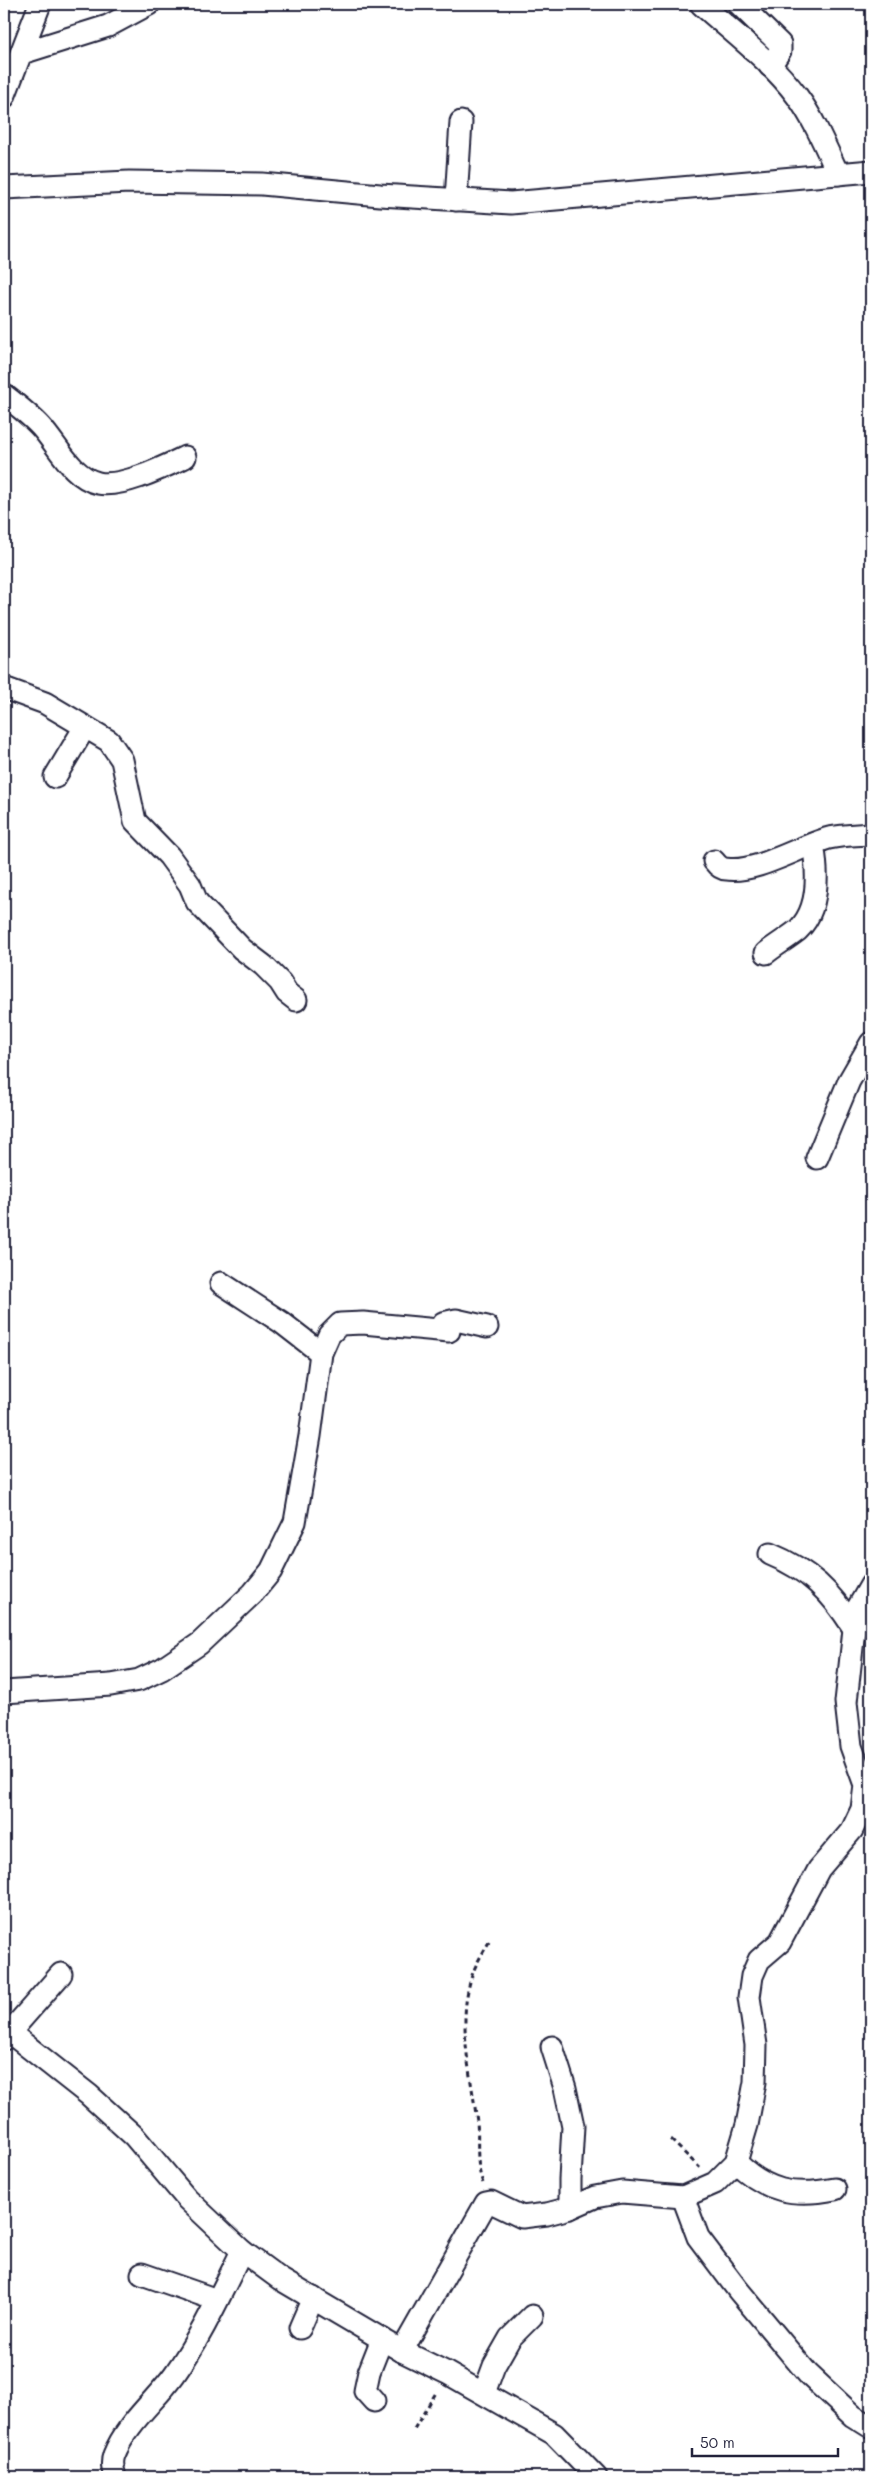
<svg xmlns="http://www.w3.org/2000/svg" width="875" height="2481" font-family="Mali,sans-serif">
  <rect width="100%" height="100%" fill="#fff"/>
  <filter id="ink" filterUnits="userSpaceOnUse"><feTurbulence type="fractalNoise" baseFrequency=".02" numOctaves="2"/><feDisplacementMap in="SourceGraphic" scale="10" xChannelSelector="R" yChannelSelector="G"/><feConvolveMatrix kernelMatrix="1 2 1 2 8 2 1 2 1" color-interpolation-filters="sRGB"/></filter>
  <g filter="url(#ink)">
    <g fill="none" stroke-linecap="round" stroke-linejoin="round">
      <defs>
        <g id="minor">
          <path d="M701 4C733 33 771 61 797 96 814 119 826 148 838 174"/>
          <polyline points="739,4 780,44 780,51 770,66"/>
          <polyline points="22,53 108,26 149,4"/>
          <polyline points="4,97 40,4"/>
          <polyline points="4,188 129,182 262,184 380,195 511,203 871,171"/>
          <polyline points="456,200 461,122"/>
          <path d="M4 395C17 405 30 415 41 427 58 446 72 477 98 483 122 488 164 467 185 457"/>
          <polyline points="4,688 45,703 109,741 122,760 135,821 169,856 190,885 197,902 242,949 263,965 280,982 287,993 296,1000"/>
          <polyline points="55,777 85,727"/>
          <path d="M714 861C717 865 721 869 726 869 755 874 800 846 829 838 843 835 857 835 871 834"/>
          <path d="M766 953C776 945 788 938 798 930 820 909 818 872 813 844"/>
          <polyline points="817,1158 849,1081 871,1043"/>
          <polyline points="221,1283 281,1322 321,1353"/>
          <path d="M770 1554C809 1570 831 1592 853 1627"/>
          <polyline points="4,1692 111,1685 139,1680 162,1669 199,1644 253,1593 271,1571 295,1522 310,1436 321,1353 329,1335 340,1324 363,1323 449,1331 443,1323 456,1320 487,1327"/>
          <polyline points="4,2028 89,2095 134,2136 187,2199 242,2251 280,2279 402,2351 447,2373 554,2434 596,2477"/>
          <polyline points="4,2039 61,1974"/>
          <polyline points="552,2047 565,2088 573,2126 570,2179 570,2208"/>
          <path d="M736 2162C766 2192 794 2197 835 2189"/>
          <polyline points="683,2197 698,2237 738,2290 808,2374 853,2416 869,2426"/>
          <polyline points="142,2274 217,2300"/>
          <polyline points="300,2328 313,2298"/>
          <polyline points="402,2351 486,2203 491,2202 522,2217 547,2214 570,2208 595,2197 622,2192 683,2197 715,2183 736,2162 747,2125 755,2082 756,2045 749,1997 752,1976 759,1960 780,1942 819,1869 852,1830 862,1809 865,1785 851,1746 846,1702 856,1611 871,1585"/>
          <polyline points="484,2393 494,2366 510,2338 532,2316"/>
          <polyline points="374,2401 365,2391 369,2372 382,2339"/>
          <path d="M115 2477C113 2470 111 2463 114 2455 126 2424 155 2401 174 2375 201 2337 221 2293 242 2251"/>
        </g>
      </defs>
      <!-- minor casing -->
      <use href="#minor" stroke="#22223b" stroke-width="25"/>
      <!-- path -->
      <g stroke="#22223b" stroke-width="3" stroke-dasharray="5 4" stroke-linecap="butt">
        <polyline points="671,2140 700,2168"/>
        <path d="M483 2183C475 2163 479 2143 477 2122 471 2073 455 2018 474 1970 478 1960 484 1951 489 1942"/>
        <polyline points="414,2429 437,2391"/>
      </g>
      <!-- minor -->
      <use href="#minor" stroke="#fff" stroke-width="21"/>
    </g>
  </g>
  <!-- margin -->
  <rect width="875" height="2481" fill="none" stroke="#fff" stroke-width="20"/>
  <rect x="10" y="10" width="855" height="2461" fill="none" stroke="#22223b" stroke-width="2" filter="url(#ink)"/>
  <!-- scale -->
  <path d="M692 2448v8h146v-8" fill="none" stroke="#22223b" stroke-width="2.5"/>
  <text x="700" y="2448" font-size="15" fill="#22223b" stroke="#ffffff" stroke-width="4" paint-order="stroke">50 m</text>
</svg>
